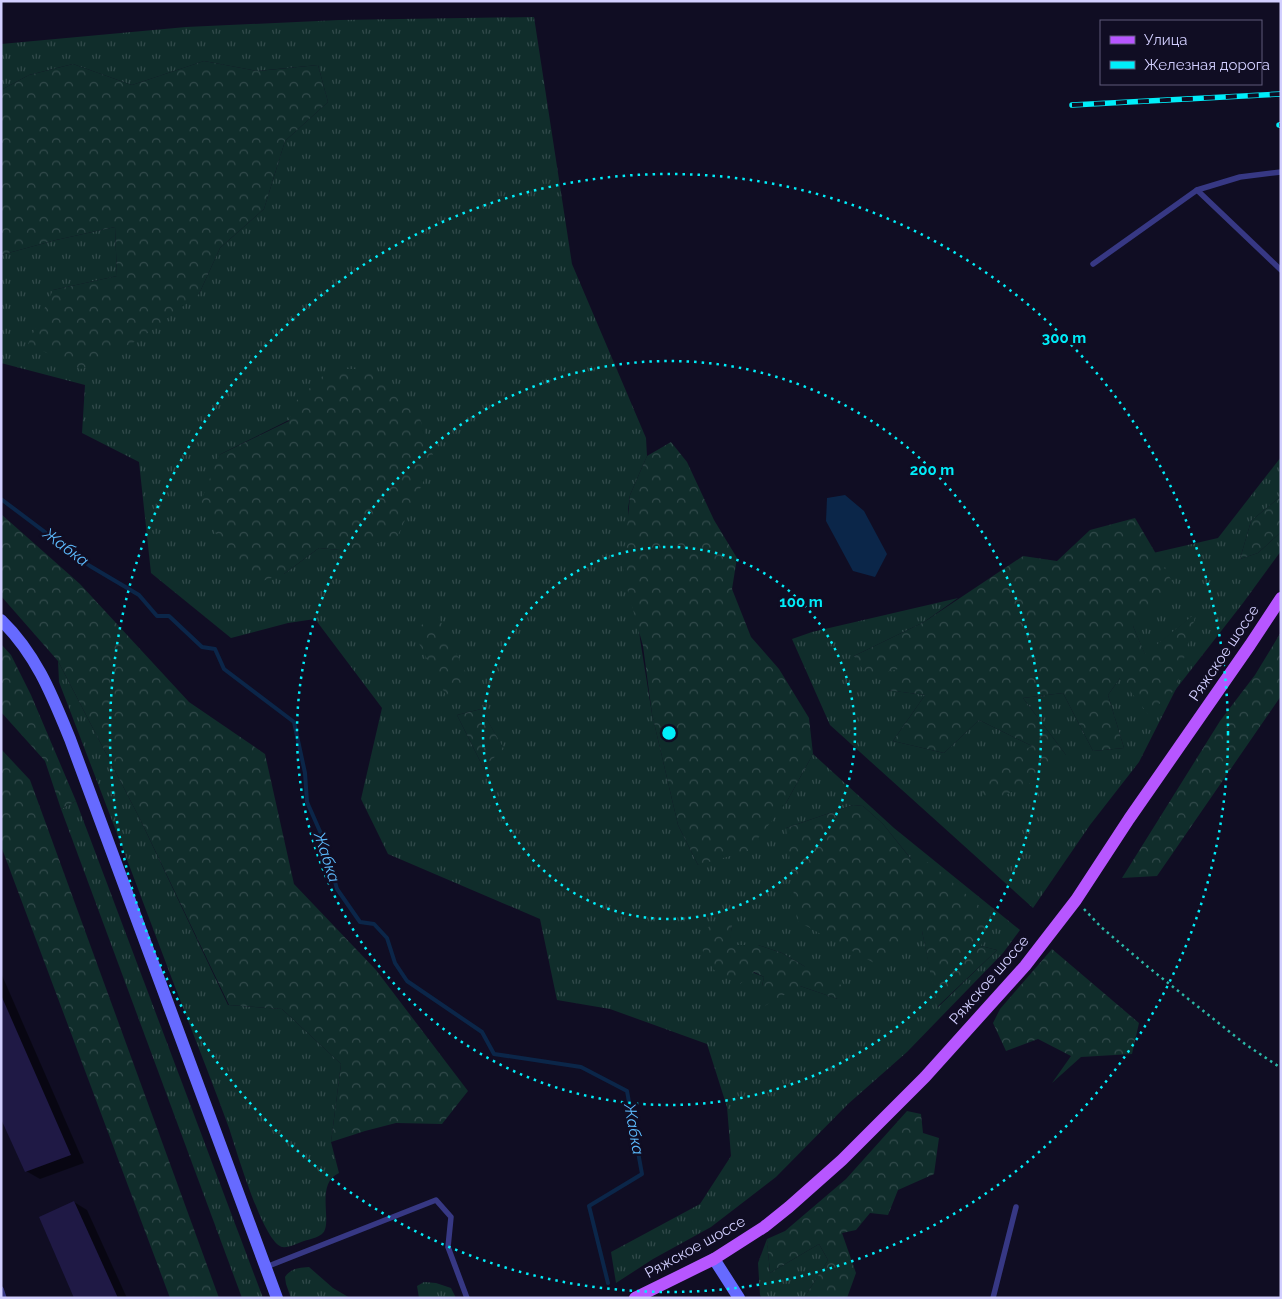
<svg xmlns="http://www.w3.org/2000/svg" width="1282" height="1299" font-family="Raleway,sans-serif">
  <defs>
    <pattern id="grass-tufts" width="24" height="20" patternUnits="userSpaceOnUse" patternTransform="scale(1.25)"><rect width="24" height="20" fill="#102d2b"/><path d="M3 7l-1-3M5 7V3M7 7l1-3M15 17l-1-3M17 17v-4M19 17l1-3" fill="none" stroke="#324a4b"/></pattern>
    <pattern id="forest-crowns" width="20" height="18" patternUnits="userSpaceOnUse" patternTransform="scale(1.25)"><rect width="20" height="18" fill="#102d2b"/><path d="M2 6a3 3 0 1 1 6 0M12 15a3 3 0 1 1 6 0" fill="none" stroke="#324a4b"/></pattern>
  </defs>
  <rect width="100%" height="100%" fill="#100d23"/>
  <!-- grass -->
  <g fill="url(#grass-tufts)" fill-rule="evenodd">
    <path d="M534 17 572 264 646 438 647 456 630 495 628 509 640 639 652 714 678 825 698 865 786 803 813 754 894 828 1020 930 1003 953 907 1052 848 1104 776 1177 711 1227 653 1259 616 1283 611 1252 700 1204 731 1156 727 1107 707 1044 610 1009 557 1000 540 919 388 854 361 799 382 708 315 619 288 623 231 638 151 573 139 462 82 433 85 385 1 363V255L56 240 115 227 117 276 53 290 199 294 220 248 264 209 285 141 328 102 318 65 257 71 204 61 132 85 73 64 29 75 1 90V44L186 27 339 20ZM289 420 350 551 319 548 284 574 219 455ZM481 709 503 748 483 767 457 715ZM853 805 863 806 883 824 981 946 997 950 938 1007 922 931 786 828ZM732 925 729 945H758L782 953 804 966 838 999 800 986H762L764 977 703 952Z"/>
    <polygon points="1281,457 1281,496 1251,521 1240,559 1258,553 1281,532 1281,551 1243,603 1176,689 1139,762 1090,825 1033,908 830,725 792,639 812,632 958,598 924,622 854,656 918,664 887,690 925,695 893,741 944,753 979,720 1032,746 1066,755 1023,698 1063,693 1093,751 1124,748 1108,695 1120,678 1195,614 1145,655 1133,626 1153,553 1218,538"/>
    <path d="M58 661 140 819 228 1005 282 1009 341 1064 331 1142 339 1173C314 1184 334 1224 322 1234 317 1238 310 1239 304 1241 298 1243 289 1248 282 1247 263 1242 236 1149 229 1128 211 1078 191 1029 172 979 135 880 97 781 59 682Z"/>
    <polygon points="76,801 263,1298 242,1298 61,809"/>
    <polygon points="767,1239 770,1273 819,1244 828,1260 804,1298 762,1298 760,1295 758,1263"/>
    <path d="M309 1267 333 1288 350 1298H291L286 1284 285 1277C291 1268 299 1268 309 1267Z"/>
    <polygon points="424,1282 436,1283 451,1288 456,1298 419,1298 417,1286"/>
  </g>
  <!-- forest -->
  <g fill="url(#forest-crowns)">
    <polygon points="204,61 258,71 318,65 328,102 285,141 264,209 220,248 199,294 140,339 81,369 28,344 53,290 117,276 115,227 56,240 1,255 1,90 29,75 73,64 132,85"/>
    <polygon points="330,369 374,369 418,413 434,458 419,491 397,537 350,551 319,548 284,574 256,583 221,544 201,501 219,455 289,421 294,403"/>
    <polygon points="671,442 687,462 714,520 737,558 732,589 751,637 779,669 809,718 813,754 786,803 748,851 698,865 678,825 652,714 643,646 623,574 630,495 647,456"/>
    <polygon points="1281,496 1281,532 1258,553 1240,559 1251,521"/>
    <polygon points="1,514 80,584 189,702 265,754 294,884 376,970 468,1091 442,1124 396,1123 365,1131 331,1142 341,1064 282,1009 229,1005 140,819 58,661 1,596"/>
    <polygon points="1135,518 1176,588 1133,626 1145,654 1196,613 1176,689 1148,714 1120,678 1108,695 1124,748 1093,751 1063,693 1023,698 1066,755 1031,783 986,804 982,793 989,769 1032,746 979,720 944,753 893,741 925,695 886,690 917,664 868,677 854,656 924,622 1023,556 1057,561 1090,530"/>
    <polygon points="438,616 469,679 449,701 412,630"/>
    <polygon points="1281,632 1281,696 1157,876 1122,878 1220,721 1255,675"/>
    <polygon points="1,644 11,655 31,695 76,801 61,809 45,761 1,712"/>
    <polygon points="481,709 504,749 483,767 457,715"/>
    <polygon points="1,749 30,780 219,1298 170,1298 1,846"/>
    <polygon points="853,805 863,806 883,824 911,859 930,863 991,916 981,946 997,950 937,1007 922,931 876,964 797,921 786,828"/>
    <polygon points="711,924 732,925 730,945 758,945 782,953 804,966 847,988 838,999 800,986 763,1007 762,986 764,977 754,972 740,984 714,970 703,952 700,937"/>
    <polygon points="1052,949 1139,1023 1132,1054 1081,1057 1052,1083 1071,1056 1038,1039 1006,1051 993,1023 1000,1009"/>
    <polygon points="907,1111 921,1114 923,1133 939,1138 934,1174 898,1190 888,1215 870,1213 856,1230 842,1233 856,1273 847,1298 804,1298 828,1260 819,1244 770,1273 767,1239 785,1231 846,1179"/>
  </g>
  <!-- water -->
  <polygon fill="#0b2649" points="845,495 864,511 887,554 875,577 853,571 826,521 827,498"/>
  <!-- shadow -->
  <g fill="#0007">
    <polygon points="1,973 84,1163 40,1179 26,1171 1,1116"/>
    <polygon points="74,1202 87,1210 127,1298 75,1298"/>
  </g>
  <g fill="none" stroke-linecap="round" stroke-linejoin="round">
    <!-- stream -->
    <polyline stroke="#0b2649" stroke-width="4" points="1,499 90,566 139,595 157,616 169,616 202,647 215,649 224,669 294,722 305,773 307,802 322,836 337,889 360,922 374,924 387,938 395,963 407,981 482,1032 494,1054 581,1067 627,1091 642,1174 589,1206 608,1283"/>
  </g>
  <!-- building -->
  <g fill="#1f1945">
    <polygon points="1,995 71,1155 25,1172 1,1119"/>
    <polygon points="74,1201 118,1298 74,1298 39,1217"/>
  </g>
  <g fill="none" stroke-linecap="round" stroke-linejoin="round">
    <!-- path -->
    <polyline stroke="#2ab8a8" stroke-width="2.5" stroke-dasharray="2.5 4" stroke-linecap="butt" points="1084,909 1101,927 1148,967 1245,1044 1281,1068"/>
    <!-- lane -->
    <g stroke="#373884" stroke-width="5.5">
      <polyline points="1197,190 1240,177 1281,172"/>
      <polyline points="1093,264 1197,190 1281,270"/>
      <polyline points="266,1267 436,1200 451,1217 448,1247 467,1298"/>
      <polyline points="1,1289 4,1298"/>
      <polyline points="993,1298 1016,1207"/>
    </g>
    <!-- secondary -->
    <g stroke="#666aff" stroke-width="12">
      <path d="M1 620C36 654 52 695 70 739L277 1298"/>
      <polyline points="714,1259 739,1298"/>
    </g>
    <!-- primary -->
    <polyline stroke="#b756ff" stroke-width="12" points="635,1298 714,1259 764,1227 789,1207 842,1160 925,1077 1025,966 1076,900 1129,819 1250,645 1281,598"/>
    <defs>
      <g id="rail">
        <polyline points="1072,105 1281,94"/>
        <polyline points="1279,125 1281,125"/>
      </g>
    </defs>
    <!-- rail casing -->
    <use href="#rail" stroke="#00eefa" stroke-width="5.5"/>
    <!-- rail -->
    <use href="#rail" stroke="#100d23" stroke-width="4" stroke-dasharray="11" stroke-linecap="butt"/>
  </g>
  <!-- distance rings -->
  <g fill="none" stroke="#00eefa" stroke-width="2.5" stroke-dasharray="2.5 5">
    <circle cx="669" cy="733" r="186"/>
    <circle cx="669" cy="733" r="372"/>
    <circle cx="669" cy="733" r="559"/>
  </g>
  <g text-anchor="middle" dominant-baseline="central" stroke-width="5" stroke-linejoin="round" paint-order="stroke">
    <!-- street labels -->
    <g font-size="15" fill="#d2cfff" stroke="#100d23">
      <text transform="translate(1224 653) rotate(-56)">Ряжское шоссе</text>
      <text transform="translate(989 980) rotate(-49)">Ряжское шоссе</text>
      <text transform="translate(695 1247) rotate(-29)">Ряжское шоссе</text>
    </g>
    <!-- water labels -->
    <g font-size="16" font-style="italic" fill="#5dbcff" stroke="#100d23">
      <text transform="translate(66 547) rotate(37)">Жабка</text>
      <text transform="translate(327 857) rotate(72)">Жабка</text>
      <text transform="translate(634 1129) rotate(80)">Жабка</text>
    </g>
  </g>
  <circle cx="669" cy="733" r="8" fill="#00eefa" stroke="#100d23" stroke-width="2.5"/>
  <g font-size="15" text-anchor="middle" font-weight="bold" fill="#00eefa" stroke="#100d23" stroke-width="5" stroke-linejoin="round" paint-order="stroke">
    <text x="1064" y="343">300 m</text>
    <text x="932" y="475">200 m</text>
    <text x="801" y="607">100 m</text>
  </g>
  <!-- border -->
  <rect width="1282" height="1299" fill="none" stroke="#d2cfff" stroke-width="5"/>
  <!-- legend -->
  <rect x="1100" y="20" width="162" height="65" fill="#100d23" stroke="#5e5b7b"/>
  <rect x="1110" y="36" width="25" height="8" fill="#b756ff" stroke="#5e5b7b"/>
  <text x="1144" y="45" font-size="15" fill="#d2cfff">Улица</text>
  <rect x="1110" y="61" width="25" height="8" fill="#00eefa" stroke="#5e5b7b"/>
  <text x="1144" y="70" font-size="15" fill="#d2cfff">Железная дорога</text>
</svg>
